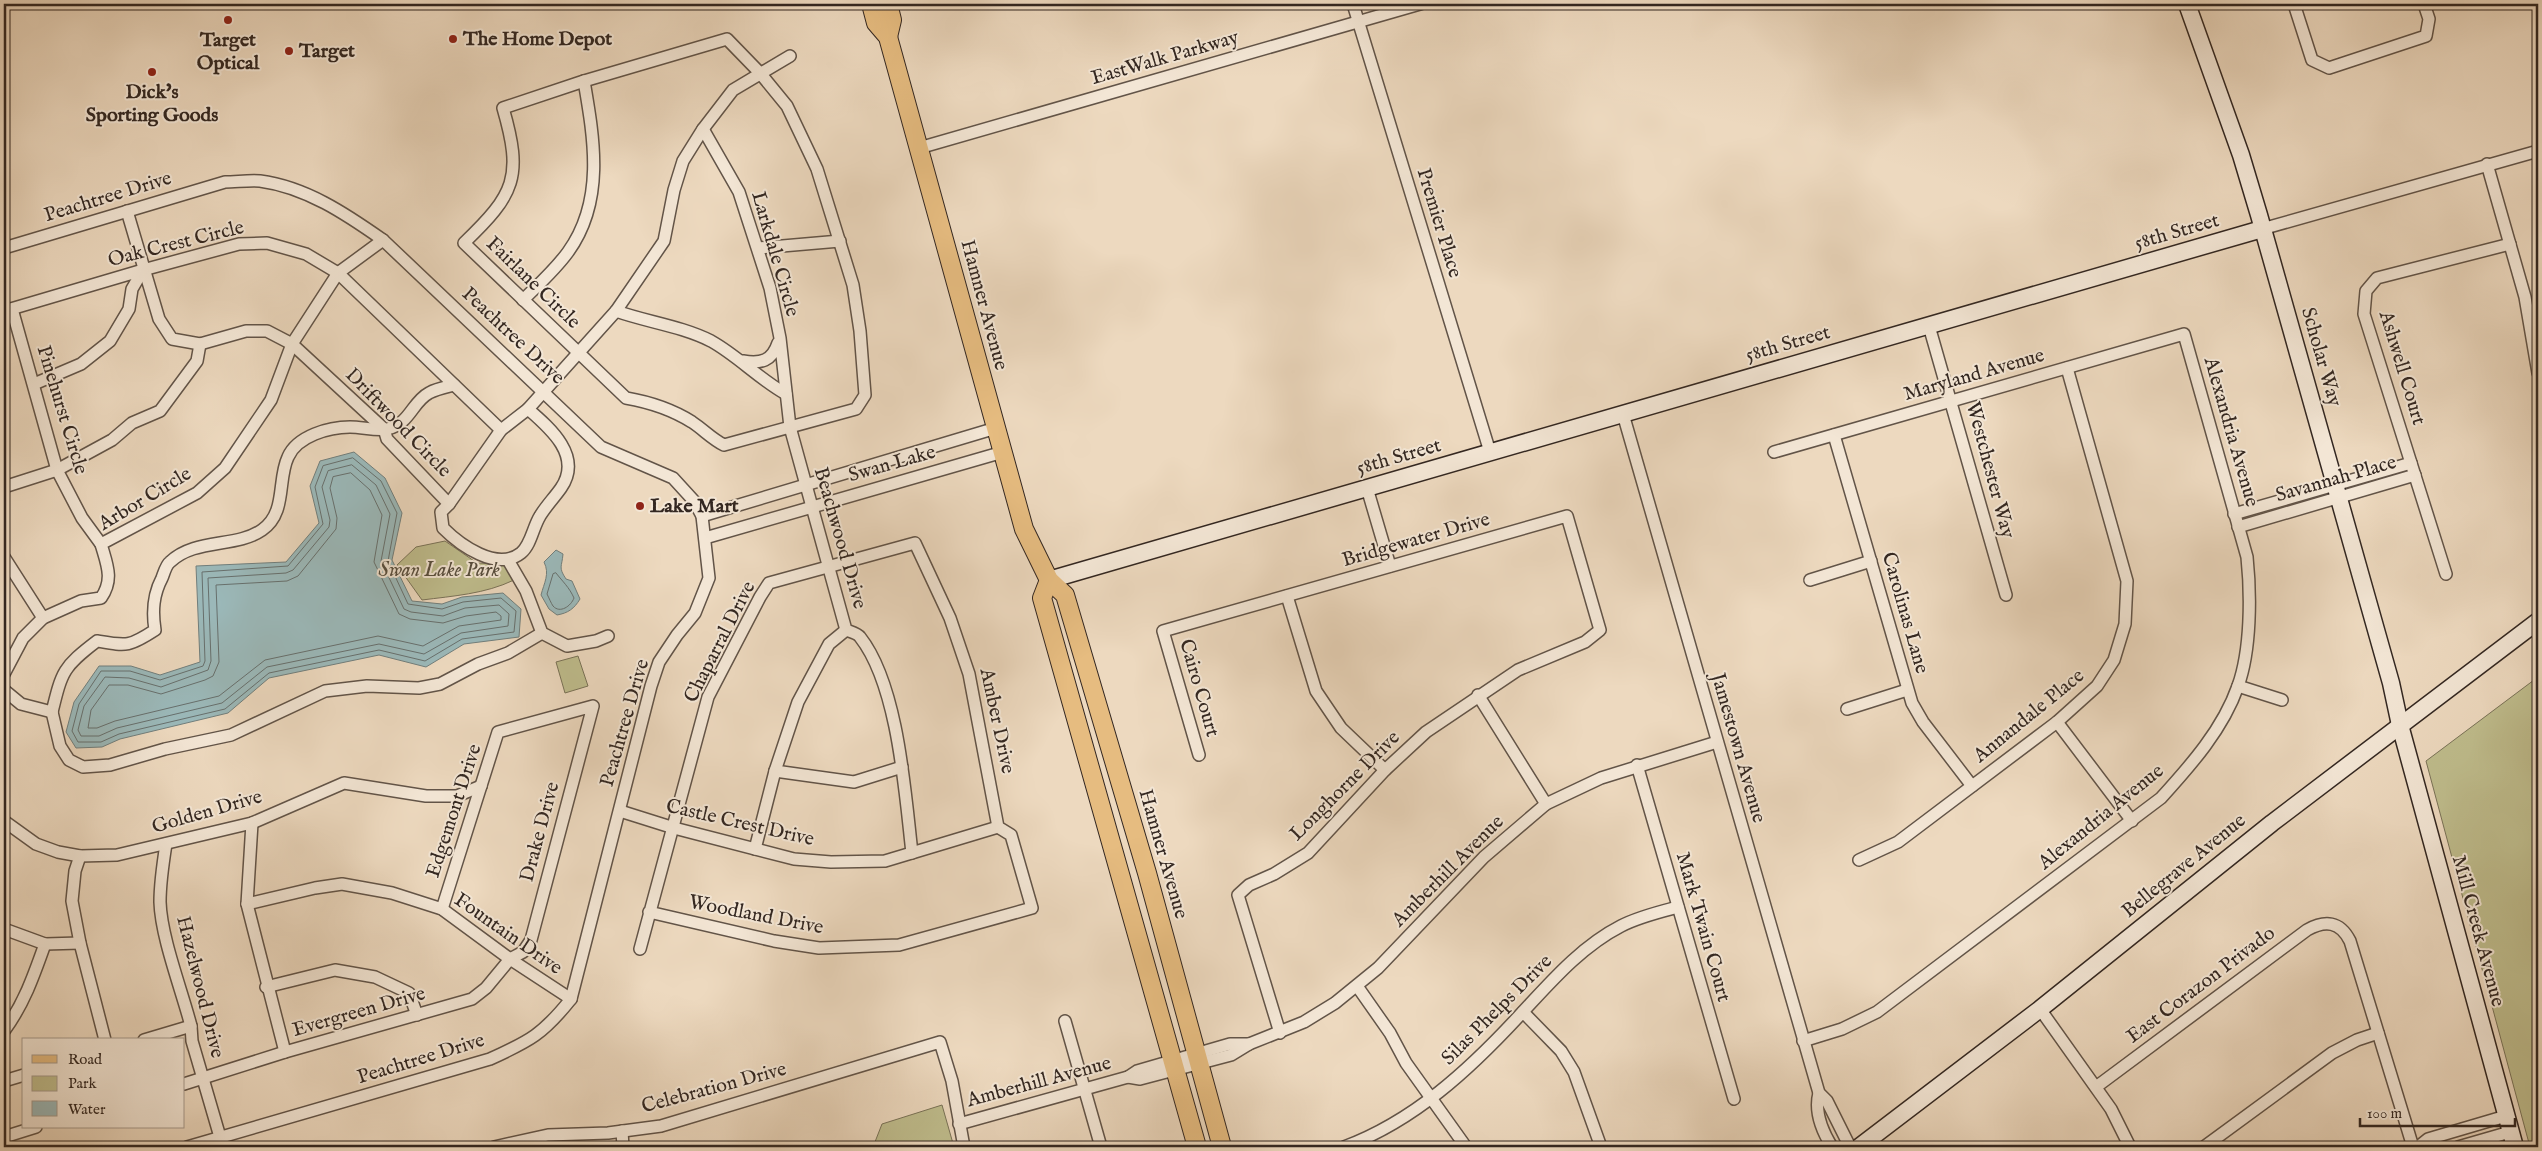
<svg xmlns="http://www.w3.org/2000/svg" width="2542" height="1151" font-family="'IM FELL English',serif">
  <rect width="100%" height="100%" fill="#edd9bf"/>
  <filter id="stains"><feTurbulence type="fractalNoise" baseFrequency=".004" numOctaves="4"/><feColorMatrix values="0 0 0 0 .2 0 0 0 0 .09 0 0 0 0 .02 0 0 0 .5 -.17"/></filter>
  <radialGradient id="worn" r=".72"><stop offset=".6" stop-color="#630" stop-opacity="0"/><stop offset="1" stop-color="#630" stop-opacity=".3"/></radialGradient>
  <!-- green -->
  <g fill="#bfbd8d" stroke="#797257">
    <path d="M445 541 477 563 505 564 514 580C485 594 453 596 422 600L397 565 416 547Z"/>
    <polygon points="578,656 588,686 565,693 556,662"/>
    <polygon points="2538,677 2538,1147 2530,1147 2426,761"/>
    <polygon points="942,1105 954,1147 873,1147 882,1124"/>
  </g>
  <!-- water -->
  <g fill="#9bb9ba" stroke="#717f7d">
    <polygon points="354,452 385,478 402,513 392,560 412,601 442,604 462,597 503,593 521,609 519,637 464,644 426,667 379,655 269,678 228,713 120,739 102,747 76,748 66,732 74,702 99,666 131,666 160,675 200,662 196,566 286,562 319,523 310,486 320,461"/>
    <path d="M556 550 563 554C562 567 558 567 566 579L572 581 580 599C574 609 568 613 557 615L549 609 541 595C544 583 550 574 544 562Z"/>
  </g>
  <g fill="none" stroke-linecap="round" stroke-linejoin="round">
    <!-- shore -->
    <g stroke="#67706e" stroke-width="1">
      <polygon points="353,458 381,481 397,513 388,561 408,604 442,609 463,602 501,598 516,611 514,632 462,639 425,661 379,650 269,673 225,709 119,734 101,742 78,742 72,731 79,704 101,671 130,671 160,680 203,666 205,661 202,572 288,566 323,524 315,487 323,466"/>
      <polygon points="352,465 376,485 390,514 381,561 404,609 411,612 443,616 465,608 499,605 509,614 508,626 461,633 424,654 379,644 267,667 222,703 117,728 99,736 81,736 78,730 84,706 105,677 129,678 161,687 208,670 211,661 208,578 286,573 293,570 329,527 330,520 322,487 328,471"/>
      <polygon points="351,473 370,490 382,515 374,562 399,614 410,619 443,623 466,616 496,612 501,616 501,620 459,626 423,646 378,636 265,660 219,696 115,721 97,728 88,728 91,710 109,685 128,685 161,694 205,680 213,676 219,662 216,585 287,581 298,576 336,529 337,518 330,488 333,477"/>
      <path d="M556 573C563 582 569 587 574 598 571 606 560 614 553 606 551 603 549 598 547 594L553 574Z"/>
    </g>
    <defs>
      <g id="street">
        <polyline points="1353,4 1490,452"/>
        <polyline points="2294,4 2312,60 2329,68 2426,36 2429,19 2424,4"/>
        <path d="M727 39 760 73 787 106 817 169 853 285 860 331 865 395 856 409 724 445C712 439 704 430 692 422 673 410 649 402 626 398L464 243C515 194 523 177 503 108L584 81Z"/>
        <path d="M703 129 739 192 770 288 780 338 790 427 846 630C851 632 857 633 860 637 898 685 905 792 912 853"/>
        <polyline points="919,148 1420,4"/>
        <polyline points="2487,164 2525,297 2538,373"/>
        <polyline points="127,211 159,319 172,339 200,344 246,331 267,331 292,344 384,429 387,439 449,504"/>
        <polyline points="2262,229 2538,151"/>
        <path d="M4 248 225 182C236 182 249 180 260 181 306 187 346 214 383 240L601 447 673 478 694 501 702 516 709 578 695 613 677 635 659 662 651 686 571 999C543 1034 530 1041 490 1059L187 1147"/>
        <polyline points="758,248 840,241"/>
        <path d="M523 300C538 285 555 270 568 252 605 201 594 139 584 81"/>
        <polyline points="12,309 57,470 82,518 101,544"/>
        <polyline points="4,311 143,270 239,244 267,243 306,254 338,273 501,430"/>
        <path d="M616 311C647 322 681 326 711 341 738 356 759 379 786 394"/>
        <polyline points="1929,326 2006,595"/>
        <path d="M743 361C761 364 772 361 778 343"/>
        <polyline points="34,384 81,364 110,341 129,309 132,289 143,270"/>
        <polyline points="528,409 616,311 664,241 674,190 683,161 703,129 733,90 790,56"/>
        <path d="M528 409C550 428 583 456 561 488 554 498 546 506 540 516 533 527 531 545 521 553 497 572 460 545 443 528L441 512 449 504 501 430Z"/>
        <polyline points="1623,414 1819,1093 1827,1101 1850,1147"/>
        <polyline points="1834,435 1912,703 1923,722 1972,786"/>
        <path d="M1774 452 2184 334 2247 557C2251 595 2251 650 2238 686 2223 729 2191 765 2161 798L1877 1012 1842 1029 1803 1041"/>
        <polyline points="4,487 57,470 112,440 132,423 160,411 197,361 200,344"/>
        <polyline points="1367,488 1390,566"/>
        <polyline points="2234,514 2411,463"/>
        <polyline points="702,516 996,428"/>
        <polyline points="2238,527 2415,475"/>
        <polyline points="705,538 1003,452"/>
        <polyline points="4,557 43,618"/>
        <polyline points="508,560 526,591 542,633 567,646 596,641 608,636"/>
        <polyline points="2446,574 2364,314 2366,291 2377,278 2510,244"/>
        <polyline points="1810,580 1871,561"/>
        <polyline points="1287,596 1316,691 1341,728 1385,770"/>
        <path d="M4 674 23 638 43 618 81 601 101 598C114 579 107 565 101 544L197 493 225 468 271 400 292 344 338 273 383 240"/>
        <polyline points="2238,686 2282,700"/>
        <polyline points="4,690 21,704 52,712"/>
        <polyline points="1478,695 1546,804"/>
        <polyline points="1847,709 1907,690"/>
        <path d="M52 712C62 671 63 667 97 641 127 646 129 647 155 630 152 611 153 595 162 578 164 573 166 565 170 562 195 538 236 548 262 530 287 513 277 480 288 457 297 436 329 427 350 427 362 427 376 431 387 429 410 424 412 402 429 393 436 389 446 387 454 385"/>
        <polyline points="52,712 60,746 69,760 83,767 110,765 165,749 231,735 325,691 367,686 419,688 440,684 478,664 508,653 542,633"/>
        <polyline points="2057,722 2132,821"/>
        <polyline points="1199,755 1163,631 1567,516 1600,630 1585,642 1518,670 1426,732 1385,770 1308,853 1274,874 1249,885 1238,895 1280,1033"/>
        <polyline points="1637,765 1734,1099"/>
        <polyline points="775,771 854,782 902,767"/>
        <polyline points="620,811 674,828 794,859 831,862 885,861 998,827"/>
        <polyline points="4,821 36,844 58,852 80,856 117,855 252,823 344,783 426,796 457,796 481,786"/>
        <polyline points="252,823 247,904 285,1052"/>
        <path d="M166 844C163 863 160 882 160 902 161 937 182 991 191 1026L192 1041 220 1137"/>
        <polyline points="755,849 775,771 798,702 829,644 846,630"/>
        <polyline points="80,856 75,871 72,901 80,943 105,1040"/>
        <polyline points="1859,860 1898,842 2057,722 2097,686 2114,660 2125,624 2127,581 2067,368"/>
        <polyline points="247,904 315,888 342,884 392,893 442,909 510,959 571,999"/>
        <polyline points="4,929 45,944 80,943"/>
        <polyline points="640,949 708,697 760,597 769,583 915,543 950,618 969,674 998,827 1011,835 1032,908 899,945 819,948 774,941 649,912"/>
        <polyline points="1357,986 1390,1033 1406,1063 1466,1147"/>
        <polyline points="266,987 335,970 375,977 409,993 417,1015"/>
        <polyline points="2040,1009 2111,1109 2130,1147"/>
        <polyline points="1523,1012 1561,1051 1574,1072 1601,1147"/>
        <polyline points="1065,1021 1101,1147"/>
        <path d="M4 1031C24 1004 34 975 45 944"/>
        <polyline points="144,1040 191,1026"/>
        <polyline points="1128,1077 1140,1079 1231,1055 1249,1044 1304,1022 1335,1003 1378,968 1484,857 1546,804 1601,778 1717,742"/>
        <polyline points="4,1081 24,1075"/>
        <polyline points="184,1084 285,1052 472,999 486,988 510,959 523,952 531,940 593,706 498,732 442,909"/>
        <path d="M2096 1087 2307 930C2325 920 2340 921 2350 941L2413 1147"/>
        <path d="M1819 1093C1814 1112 1822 1131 1832 1147"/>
        <polyline points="959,1124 1128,1077 1137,1071 1230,1044 1249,1044"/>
        <polyline points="622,1131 623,1147"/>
        <polyline points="4,1137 36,1127"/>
        <polyline points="494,1147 548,1135 608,1133 661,1126 940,1042 952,1081 964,1147"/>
        <path d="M1344 1147C1414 1121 1469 1070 1519 1016 1549 984 1580 947 1621 926 1638 917 1659 912 1678 907"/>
        <polyline points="2204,1147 2332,1053 2357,1040 2378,1033"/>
        <polyline points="2418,1147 2428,1139 2506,1116"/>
        <polyline points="2458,1147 2510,1132"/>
      </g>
      <g id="secondary">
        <polyline points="2187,4 2241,155 2259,215 2391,683 2400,725 2515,1147"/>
        <polyline points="1049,580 2262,229"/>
        <polyline points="1859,1147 2040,1009 2272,823 2538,621"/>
      </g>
      <g id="primary">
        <polyline points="871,4 876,23 888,37 1024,529 1049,580 1065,595 1147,873 1222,1147"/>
        <polyline points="888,4 892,20 888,37"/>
        <polyline points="1049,580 1042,598 1197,1147"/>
      </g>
    </defs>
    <!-- street casing -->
    <use href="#street" stroke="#625448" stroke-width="14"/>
    <!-- secondary casing -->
    <use href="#secondary" stroke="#332721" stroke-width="19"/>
    <!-- primary casing -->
    <use href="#primary" stroke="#332721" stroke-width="20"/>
    <!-- street -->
    <use href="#street" stroke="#f3e6d5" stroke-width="11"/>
    <!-- secondary -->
    <use href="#secondary" stroke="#f3e6d5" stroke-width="16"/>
    <!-- primary -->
    <use href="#primary" stroke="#e6bc80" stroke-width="18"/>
  </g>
  <!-- markers -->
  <g fill="#8f2418" stroke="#f3e6d5" stroke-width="2">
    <circle cx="228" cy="20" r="5"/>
    <circle cx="453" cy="39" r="5"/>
    <circle cx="289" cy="51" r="5"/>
    <circle cx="152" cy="72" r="5"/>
    <circle cx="640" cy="506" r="5"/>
  </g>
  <g text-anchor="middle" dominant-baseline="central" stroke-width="4" stroke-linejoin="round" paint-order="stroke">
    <!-- poi labels -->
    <g font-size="20" font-weight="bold" fill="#332721" stroke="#f3e6d5" text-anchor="start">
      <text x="463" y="39">The Home Depot</text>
      <text x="228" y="40" text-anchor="middle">Target<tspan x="228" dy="23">Optical</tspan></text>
      <text x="299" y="51">Target</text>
      <text x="152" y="92" text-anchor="middle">Dick's<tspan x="152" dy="23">Sporting Goods</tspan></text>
      <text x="650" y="506">Lake Mart</text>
    </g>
    <!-- street labels -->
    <g font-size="20" fill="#332721" stroke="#f3e6d5">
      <text transform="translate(1165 58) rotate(-16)">EastWalk Parkway</text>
      <text transform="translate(108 197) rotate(-17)">Peachtree Drive</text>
      <text transform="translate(1439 223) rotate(73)">Premier Place</text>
      <text transform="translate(2177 232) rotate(-16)">58th Street</text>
      <text transform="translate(176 244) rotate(-14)">Oak Crest Circle</text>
      <text transform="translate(775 254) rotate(74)">Larkdale Circle</text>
      <text transform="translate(533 283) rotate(44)">Fairlane Circle</text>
      <text transform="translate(984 305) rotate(75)">Hamner Avenue</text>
      <text transform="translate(513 336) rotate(43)">Peachtree Drive</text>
      <text transform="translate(1788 344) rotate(-16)">58th Street</text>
      <text transform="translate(2321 357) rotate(74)">Scholar Way</text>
      <text transform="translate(2402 368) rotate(73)">Ashwell Court</text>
      <text transform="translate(1974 375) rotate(-16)">Maryland Avenue</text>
      <text transform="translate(62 410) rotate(73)">Pinehurst Circle</text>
      <text transform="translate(398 423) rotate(46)">Driftwood Circle</text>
      <text transform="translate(2231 432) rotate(74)">Alexandria Avenue</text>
      <text transform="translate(1399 457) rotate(-16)">58th Street</text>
      <text transform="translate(892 464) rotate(-16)">Swan Lake</text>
      <text transform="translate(1990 470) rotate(75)">Westchester Way</text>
      <text transform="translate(2336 479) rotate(-16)">Savannah Place</text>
      <text transform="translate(145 499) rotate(-31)">Arbor Circle</text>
      <text transform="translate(840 538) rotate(74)">Beachwood Drive</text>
      <text transform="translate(1416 540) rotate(-16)">Bridgewater Drive</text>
      <text transform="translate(1905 613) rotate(74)">Carolinas Lane</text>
      <text transform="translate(720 642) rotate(-63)">Chaparral Drive</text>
      <text transform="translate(1199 688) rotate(74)">Cairo Court</text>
      <text transform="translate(2029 716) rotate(-39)">Annandale Place</text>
      <text transform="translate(997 721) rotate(78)">Amber Drive</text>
      <text transform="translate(625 723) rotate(-74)">Peachtree Drive</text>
      <text transform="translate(1738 748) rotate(74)">Jamestown Avenue</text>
      <text transform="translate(1345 786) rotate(-45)">Longhorne Drive</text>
      <text transform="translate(454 811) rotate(-72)">Edgemont Drive</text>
      <text transform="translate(207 812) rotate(-16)">Golden Drive</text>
      <text transform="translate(2101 817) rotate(-39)">Alexandria Avenue</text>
      <text transform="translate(740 823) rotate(13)">Castle Crest Drive</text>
      <text transform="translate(540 832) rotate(-75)">Drake Drive</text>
      <text transform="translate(1163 854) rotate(74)">Hamner Avenue</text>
      <text transform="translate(2184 866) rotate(-39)">Bellegrave Avenue</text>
      <text transform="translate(1448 871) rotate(-45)">Amberhill Avenue</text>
      <text transform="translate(756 915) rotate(11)">Woodland Drive</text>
      <text transform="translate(1703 927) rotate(74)">Mark Twain Court</text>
      <text transform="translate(2478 931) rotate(75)">Mill Creek Avenue</text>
      <text transform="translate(508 934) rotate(35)">Fountain Drive</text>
      <text transform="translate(2201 985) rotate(-37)">East Corazon Privado</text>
      <text transform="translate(200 987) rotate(76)">Hazelwood Drive</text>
      <text transform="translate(1497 1010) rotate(-45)">Silas Phelps Drive</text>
      <text transform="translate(359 1012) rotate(-16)">Evergreen Drive</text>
      <text transform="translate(421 1059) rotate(-17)">Peachtree Drive</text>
      <text transform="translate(1039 1082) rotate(-15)">Amberhill Avenue</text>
      <text transform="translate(714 1088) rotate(-15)">Celebration Drive</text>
    </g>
    <!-- park labels -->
    <g font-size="20" font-style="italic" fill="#564c3c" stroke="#f3e6d5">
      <text x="439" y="570">Swan Lake Park</text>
    </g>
  </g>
  <!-- margin -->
  <rect width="2542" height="1151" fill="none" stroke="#edd9bf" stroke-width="20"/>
  <rect x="5" y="5" width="2532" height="1141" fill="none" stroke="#332721" stroke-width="2.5"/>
  <rect x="10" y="10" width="2522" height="1131" fill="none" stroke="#332721"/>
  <!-- legend -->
  <rect x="22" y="1038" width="162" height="90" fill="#f3e6d5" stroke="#a69a8d"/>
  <rect x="32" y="1055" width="25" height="8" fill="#e6bc80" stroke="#a69a8d"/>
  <text x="68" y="1064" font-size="15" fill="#332721">Road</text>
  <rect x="32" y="1076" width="25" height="15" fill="#bfbd8d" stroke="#a69a8d"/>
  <text x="68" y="1088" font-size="15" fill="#332721">Park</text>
  <rect x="32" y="1101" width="25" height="15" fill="#9bb9ba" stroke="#a69a8d"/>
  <text x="68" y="1114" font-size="15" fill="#332721">Water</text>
  <!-- scale -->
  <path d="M2360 1118v8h155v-8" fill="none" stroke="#332721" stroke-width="2.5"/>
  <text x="2367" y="1118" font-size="15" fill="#332721" stroke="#f3e6d5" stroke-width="4" paint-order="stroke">100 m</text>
  <rect width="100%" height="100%" filter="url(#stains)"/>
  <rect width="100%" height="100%" fill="url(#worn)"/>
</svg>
